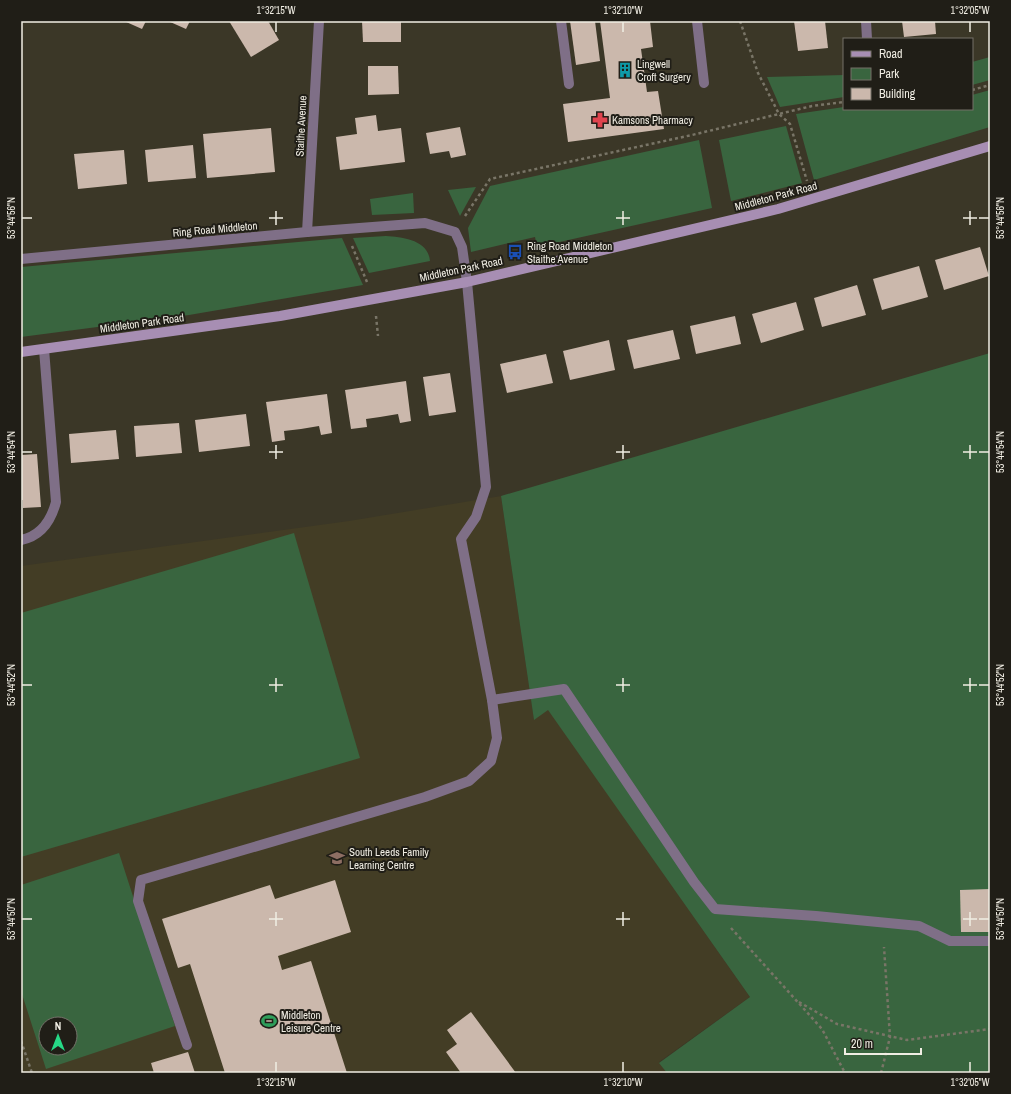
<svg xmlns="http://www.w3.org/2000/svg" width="1011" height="1094" font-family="'Archivo Narrow',sans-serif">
  <rect width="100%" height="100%" fill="#3b3727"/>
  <!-- built -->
  <path fill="#433d25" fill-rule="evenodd" d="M501 496 534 719 548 709 750 997 659 1062 667 1073H21V566L349 521ZM46 1024H70V1048H46Z"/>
  <!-- green -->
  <g fill="#39653f" fill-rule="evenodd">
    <polygon points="990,57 990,80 972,85 972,62"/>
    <polygon points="844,75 844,97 780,107 767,77"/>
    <polygon points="990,90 990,127 814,180 796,114 844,107 844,109 972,109 972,95"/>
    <polygon points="786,126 802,183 731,201 719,140"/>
    <polygon points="699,140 712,208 537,247 535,237 471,252 468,228 490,186"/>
    <polygon points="476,187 460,216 448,190"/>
    <polygon points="413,193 414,213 372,215 370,199"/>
    <path d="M386 236C403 237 428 240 430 261L369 273 353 238Z"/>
    <polygon points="342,238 363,285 189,315 21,337 21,267"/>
    <polygon points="990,353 990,1073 667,1073 659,1063 750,997 548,710 534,720 501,496"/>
    <polygon points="294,533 360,758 21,857 21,613"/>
    <path d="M119 853 175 1026 46 1069 21 991V885ZM46 1024H70V1048H46Z"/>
  </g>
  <!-- building -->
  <g fill="#cbb8ac">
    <polygon points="124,21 146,21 142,29"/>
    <polygon points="168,21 190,21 186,29"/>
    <polygon points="229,21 268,21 279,40 251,57"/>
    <polygon points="362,21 401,21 401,42 363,42"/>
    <polygon points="570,21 595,21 600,61 576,65"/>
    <polygon points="600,21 650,21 653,47 641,49 647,92 658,91 664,129 568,142 563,104 610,98"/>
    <polygon points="794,21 825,21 828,48 798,51"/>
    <polygon points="902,21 935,21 936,34 904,37"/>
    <polygon points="368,66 398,66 399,94 368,95"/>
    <polygon points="376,115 378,131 401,128 405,162 340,170 336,137 357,134 355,118"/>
    <polygon points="460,127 466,155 451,158 449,151 430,154 426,133"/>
    <polygon points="271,128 275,172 207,178 203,134"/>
    <polygon points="193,145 196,178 148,182 145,150"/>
    <polygon points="124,150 127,184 78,189 74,154"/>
    <polygon points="980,247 989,276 944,290 935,260"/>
    <polygon points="919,266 928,297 882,310 873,279"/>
    <polygon points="857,285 866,315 822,327 814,298"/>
    <polygon points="796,302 804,330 761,343 752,314"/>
    <polygon points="735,316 741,344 696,354 690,326"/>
    <polygon points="673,330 680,359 634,369 627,340"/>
    <polygon points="609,340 615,370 570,380 563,351"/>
    <polygon points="546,354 553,383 507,393 500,364"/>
    <polygon points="450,373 456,412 429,416 423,377"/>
    <polygon points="406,381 411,421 400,423 398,414 380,417 366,419 367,427 351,429 345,390"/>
    <polygon points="327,394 332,433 321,435 319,426 301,429 284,431 285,440 272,442 266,402"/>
    <polygon points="246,414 250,446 199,452 195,420"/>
    <polygon points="179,423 182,453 136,457 134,426"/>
    <polygon points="116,430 119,459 71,463 69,434"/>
    <polygon points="37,454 41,507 23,508 23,500 21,500 21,455"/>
    <polygon points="335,880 351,932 278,956 282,970 311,961 347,1073 225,1073 190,964 178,968 162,919 270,885 275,899"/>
    <polygon points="990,889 990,932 961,932 960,890"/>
    <polygon points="471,1012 516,1073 461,1073 446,1052 457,1044 447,1030"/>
    <polygon points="188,1052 195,1073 154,1073 151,1063"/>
  </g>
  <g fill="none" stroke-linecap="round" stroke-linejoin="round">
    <!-- path -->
    <g stroke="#797567" stroke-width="2.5" stroke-dasharray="3 3" stroke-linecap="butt">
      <polyline points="740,21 758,73 779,114 790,124 807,181"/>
      <polyline points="972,90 990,85"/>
      <polyline points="465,216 490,179 692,135 812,106 844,102"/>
      <polyline points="352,246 367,282"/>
      <polyline points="376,316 378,336"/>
      <polyline points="731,928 822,1029 845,1073"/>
      <polyline points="799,1002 837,1024 907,1040 990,1029"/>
      <polyline points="21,1041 32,1073"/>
      <polyline points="881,1073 890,1037 884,947"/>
    </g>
    <!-- lane -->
    <g stroke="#7f6f87" stroke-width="10">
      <polyline points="561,21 569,84"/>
      <polyline points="697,21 704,83"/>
      <path d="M21 540C41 536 51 521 56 502L44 349"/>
      <polyline points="492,700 564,689 694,882 715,909 816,916 919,926 950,941 990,941"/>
      <polyline points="187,1045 138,901 141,880 425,797 469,781 491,761 497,738 492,700 461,539 476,517 486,487 467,282"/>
    </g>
    <!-- street -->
    <g stroke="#7f6f87" stroke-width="10">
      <polyline points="866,21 867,39"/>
      <polyline points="307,232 319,21"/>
      <polyline points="21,259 307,232 425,223 455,232 462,247 467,282"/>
    </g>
    <!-- secondary -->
    <polyline stroke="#a78eb3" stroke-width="10" points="21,352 280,316 467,282 778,209 990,146"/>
  </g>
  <!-- ticks -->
  <path fill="none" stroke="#f1eee4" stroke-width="1.5" d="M276 22V32M623 22V32M970 22V32M276 211V225M623 211V225M970 211V225M22 218H32M269 218H283M616 218H630M963 218H977M979 218H989M276 445V459M623 445V459M970 445V459M22 452H32M269 452H283M616 452H630M963 452H977M979 452H989M276 678V692M623 678V692M970 678V692M22 685H32M269 685H283M616 685H630M963 685H977M979 685H989M276 912V926M623 912V926M970 912V926M22 919H32M269 919H283M616 919H630M963 919H977M979 919H989M276 1062V1072M623 1062V1072M970 1062V1072"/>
  <!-- icons -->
  <defs>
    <symbol id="building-bare" viewBox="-9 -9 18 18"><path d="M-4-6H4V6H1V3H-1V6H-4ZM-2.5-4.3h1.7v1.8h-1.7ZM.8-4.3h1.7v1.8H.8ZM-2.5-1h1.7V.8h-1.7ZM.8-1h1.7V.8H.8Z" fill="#0f9aa8" stroke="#201e17" stroke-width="2.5" paint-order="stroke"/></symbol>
    <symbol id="pharmacy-bare" viewBox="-9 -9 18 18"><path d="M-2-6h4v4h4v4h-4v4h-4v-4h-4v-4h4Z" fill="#e0444e" stroke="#201e17" stroke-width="2.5" paint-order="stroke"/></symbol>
    <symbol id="bus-bare" viewBox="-9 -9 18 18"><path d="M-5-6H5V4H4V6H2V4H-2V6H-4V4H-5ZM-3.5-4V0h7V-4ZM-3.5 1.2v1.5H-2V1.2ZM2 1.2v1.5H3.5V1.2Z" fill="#1a4fb4" stroke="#201e17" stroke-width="2.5" paint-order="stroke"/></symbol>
    <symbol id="school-bare" viewBox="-9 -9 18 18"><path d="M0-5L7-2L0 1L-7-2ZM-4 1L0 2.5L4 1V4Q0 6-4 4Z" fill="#8d6e63" stroke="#201e17" stroke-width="2.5" paint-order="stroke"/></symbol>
    <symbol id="stadium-bare" viewBox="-9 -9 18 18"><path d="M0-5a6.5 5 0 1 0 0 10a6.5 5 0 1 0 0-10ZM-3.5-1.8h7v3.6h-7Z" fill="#2e9e5b" stroke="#201e17" stroke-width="2.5" paint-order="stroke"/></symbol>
  </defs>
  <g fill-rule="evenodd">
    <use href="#building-bare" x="614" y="59" width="22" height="22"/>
    <use href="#pharmacy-bare" x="589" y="109" width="22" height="22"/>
    <use href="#bus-bare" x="504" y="241" width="22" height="22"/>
    <use href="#school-bare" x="326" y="847" width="22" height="22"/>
    <use href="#stadium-bare" x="258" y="1010" width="22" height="22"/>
  </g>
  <g text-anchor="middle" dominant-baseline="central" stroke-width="4" stroke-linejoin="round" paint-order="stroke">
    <!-- poi labels -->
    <g font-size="11" fill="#f1eee4" stroke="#201e17" text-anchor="start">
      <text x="637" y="64">Lingwell<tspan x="637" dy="13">Croft Surgery</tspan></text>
      <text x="612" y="120">Kamsons Pharmacy</text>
      <text x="527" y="246">Ring Road Middleton<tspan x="527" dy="13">Staithe Avenue</tspan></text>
      <text x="349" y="852">South Leeds Family<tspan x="349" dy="13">Learning Centre</tspan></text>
      <text x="281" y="1015">Middleton<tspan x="281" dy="13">Leisure Centre</tspan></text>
    </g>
    <!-- street labels -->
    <g font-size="11" fill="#f1eee4" stroke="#201e17">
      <text transform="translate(301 126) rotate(-87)">Staithe Avenue</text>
      <text transform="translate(776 196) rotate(-15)">Middleton Park Road</text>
      <text transform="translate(215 229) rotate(-5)">Ring Road Middleton</text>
      <text transform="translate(461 269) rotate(-12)">Middleton Park Road</text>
      <text transform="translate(142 323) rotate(-8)">Middleton Park Road</text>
    </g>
  </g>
  <!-- border -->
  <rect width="1011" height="1094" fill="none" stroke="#201e17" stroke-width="44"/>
  <!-- legend -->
  <rect x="843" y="38" width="130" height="72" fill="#201e17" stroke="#747169"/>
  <rect x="851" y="51" width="20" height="6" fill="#a78eb3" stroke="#747169"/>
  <text x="879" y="58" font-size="12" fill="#f1eee4">Road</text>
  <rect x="851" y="68" width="20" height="12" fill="#39653f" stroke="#747169"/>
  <text x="879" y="78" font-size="12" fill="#f1eee4">Park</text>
  <rect x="851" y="88" width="20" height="12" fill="#cbb8ac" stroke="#747169"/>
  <text x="879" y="98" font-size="12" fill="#f1eee4">Building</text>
  <!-- north arrow -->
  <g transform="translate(58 1036)"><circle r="19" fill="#201e17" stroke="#747169"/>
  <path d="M0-3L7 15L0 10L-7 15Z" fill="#26d886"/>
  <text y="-6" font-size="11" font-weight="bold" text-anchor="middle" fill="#f1eee4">N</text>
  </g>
  <!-- scale -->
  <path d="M845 1048v6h76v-6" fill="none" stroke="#f1eee4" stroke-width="2"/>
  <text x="851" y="1048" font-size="12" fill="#f1eee4" stroke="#201e17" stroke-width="3" paint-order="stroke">20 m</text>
  <rect x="22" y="22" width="967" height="1050" fill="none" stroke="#f1eee4" stroke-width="1.5"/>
  <g font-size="10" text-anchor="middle" fill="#f1eee4">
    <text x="276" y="14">1°32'15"W</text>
    <text x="623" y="14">1°32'10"W</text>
    <text x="970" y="14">1°32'05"W</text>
    <text transform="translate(11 218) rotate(-90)" y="4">53°44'56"N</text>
    <text transform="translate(1000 218) rotate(-90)" y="4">53°44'56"N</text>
    <text transform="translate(11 452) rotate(-90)" y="4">53°44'54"N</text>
    <text transform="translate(1000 452) rotate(-90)" y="4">53°44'54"N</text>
    <text transform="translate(11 685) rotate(-90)" y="4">53°44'52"N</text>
    <text transform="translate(1000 685) rotate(-90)" y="4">53°44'52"N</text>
    <text transform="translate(11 919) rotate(-90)" y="4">53°44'50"N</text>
    <text transform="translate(1000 919) rotate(-90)" y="4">53°44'50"N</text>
    <text x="276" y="1086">1°32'15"W</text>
    <text x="623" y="1086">1°32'10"W</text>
    <text x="970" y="1086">1°32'05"W</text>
  </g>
</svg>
